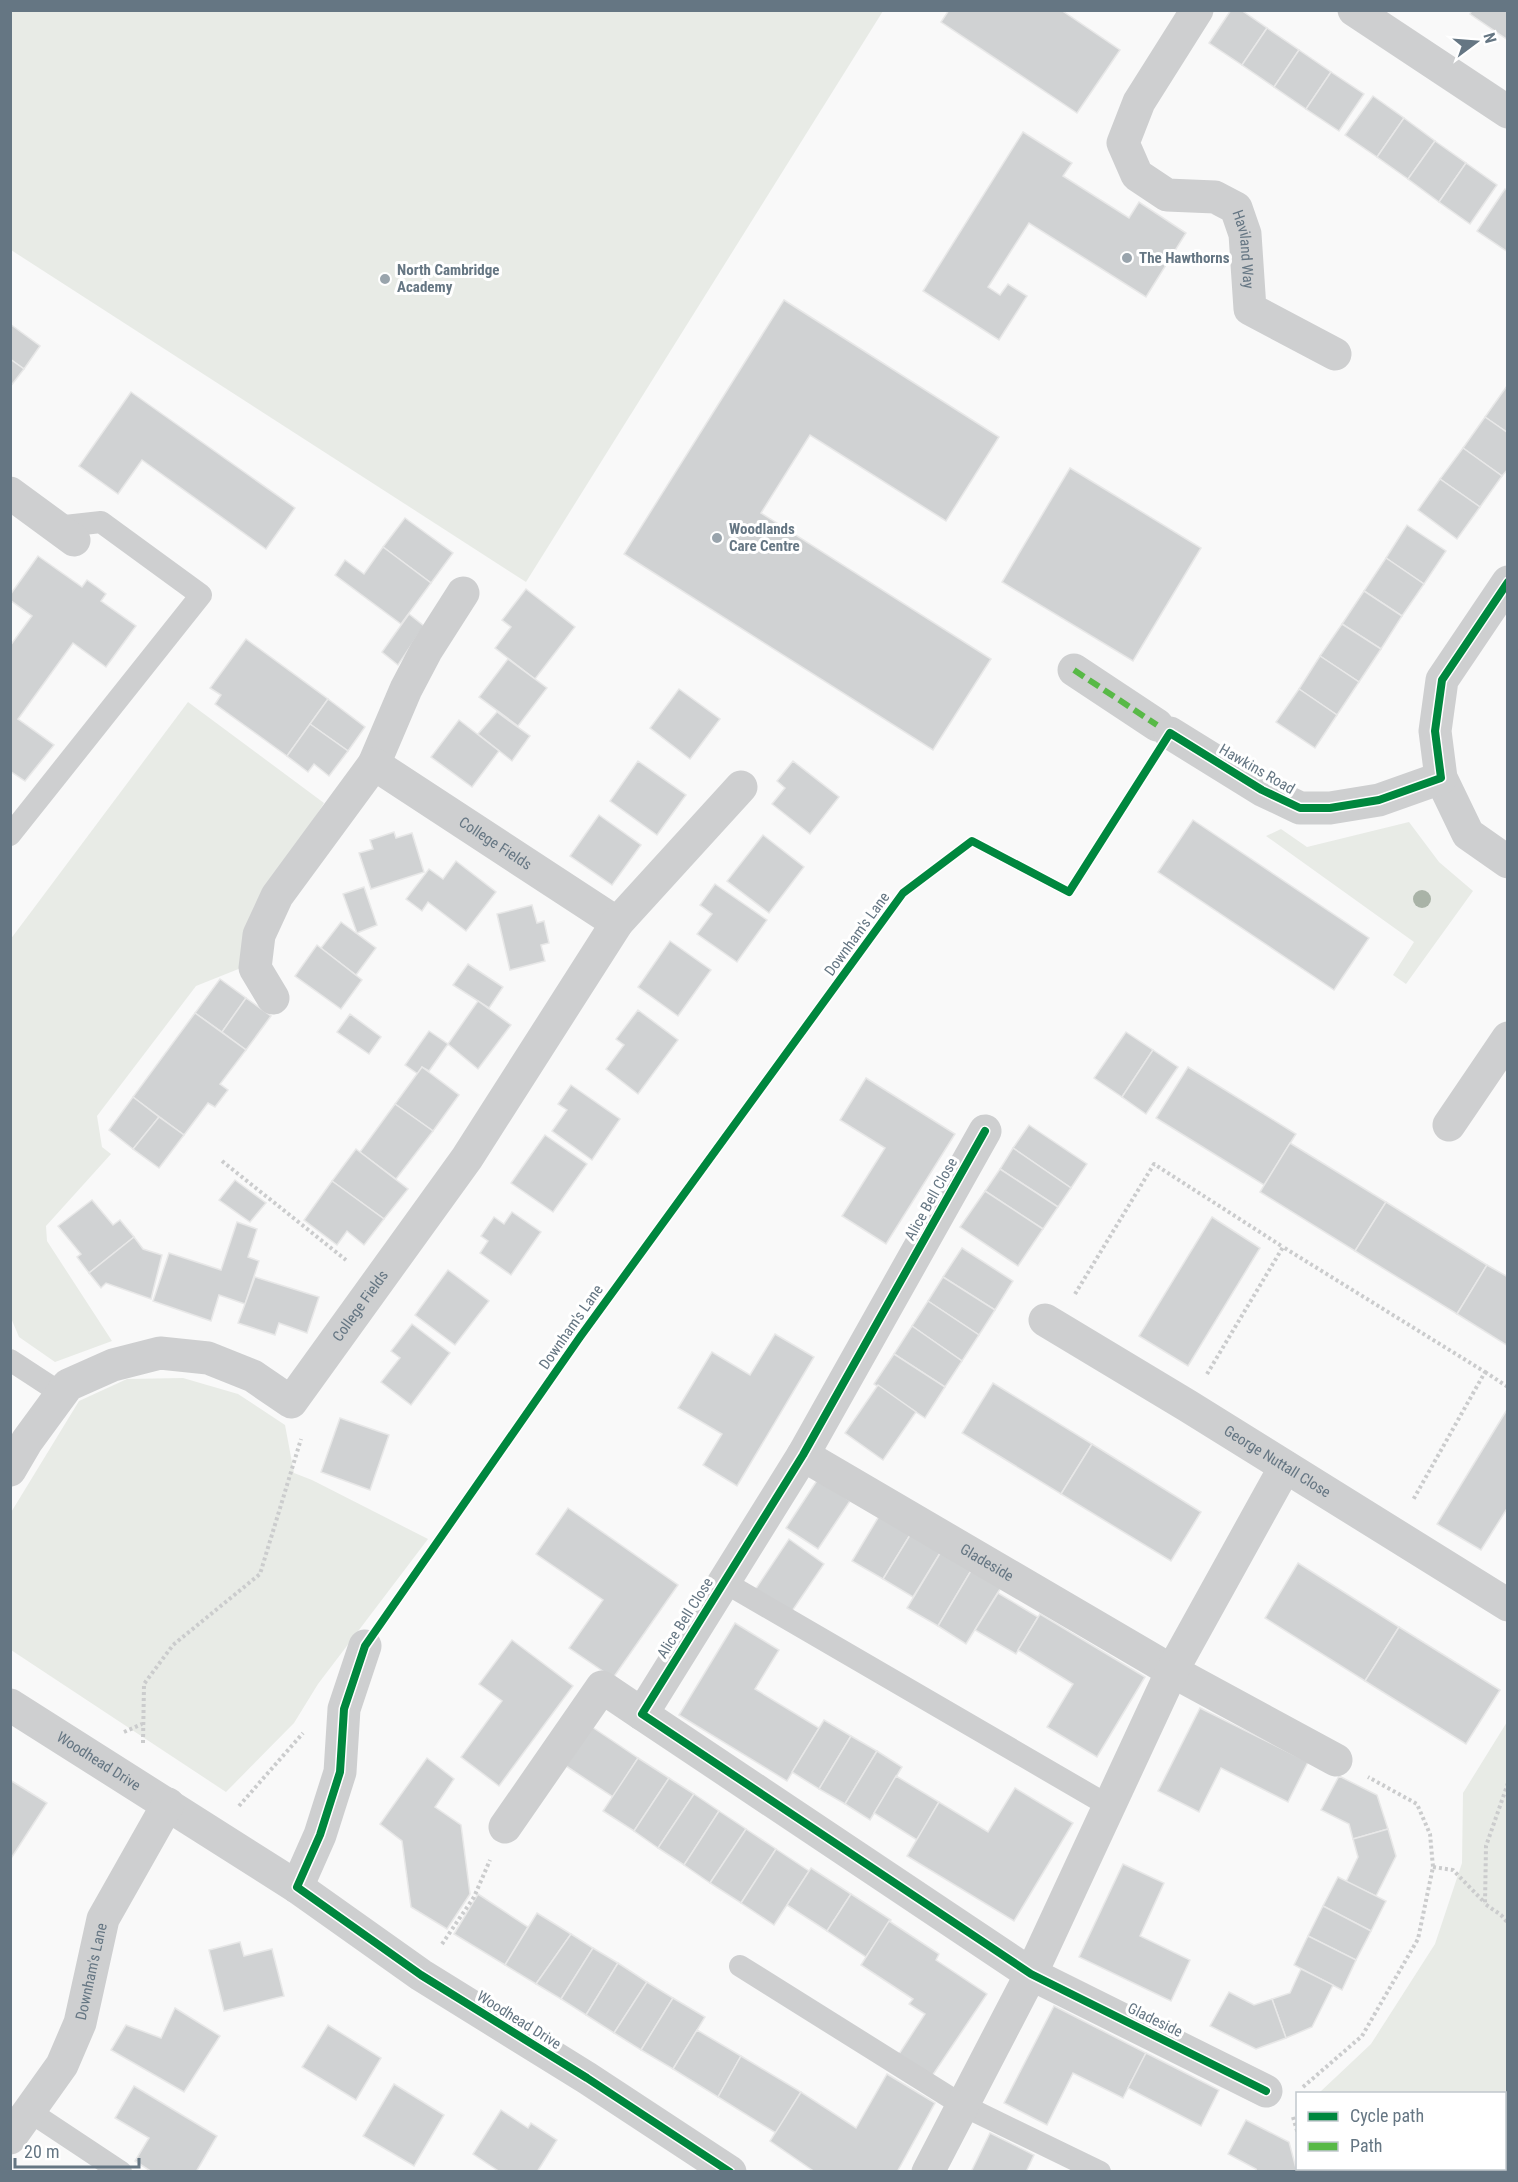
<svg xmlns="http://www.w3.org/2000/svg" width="1518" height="2182" font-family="'Roboto Condensed',sans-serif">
  <rect width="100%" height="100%" fill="#f9f9f9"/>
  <!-- green -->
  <g fill="#e8ebe6">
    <polygon points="10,11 11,10 883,11 526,582 11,250"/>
    <polygon points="188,702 324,803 269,891 246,966 196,986 97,1116 102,1147 111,1154 46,1226 47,1241 112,1341 55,1362 19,1337 11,1318 10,940"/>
    <polygon points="1409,822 1439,862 1473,891 1406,984 1393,975 1414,942 1266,836 1281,829 1307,847"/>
    <polygon points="183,1378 238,1394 285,1425 294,1473 312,1480 428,1539 318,1684 294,1723 226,1792 11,1650 10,1514 79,1401 127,1379"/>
    <polygon points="1507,1722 1507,2171 1316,2171 1316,2169 1504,2168 1504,2094 1319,2093 1371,2044 1435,1944 1462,1863 1463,1793"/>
  </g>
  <!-- building -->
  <g fill="#d0d2d3" stroke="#e8e8e8" stroke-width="1.5">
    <polygon points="949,10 1061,10 1120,50 1077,113 941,22"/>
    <polygon points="1231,10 1241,10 1267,28 1242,65 1209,43"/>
    <polygon points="1472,10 1508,10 1508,40 1470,14"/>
    <polygon points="1267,28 1299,50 1274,87 1242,65"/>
    <polygon points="1299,50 1331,72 1306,109 1274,87"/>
    <polygon points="1331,72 1364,94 1339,131 1306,109"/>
    <polygon points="1373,96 1404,118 1377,157 1345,135"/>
    <polygon points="1404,118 1435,141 1408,179 1377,157"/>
    <polygon points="1023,132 1072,163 1063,176 1129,218 1139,202 1186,233 1146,297 1029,223 988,287 1000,295 1008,284 1027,296 999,340 923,291"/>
    <polygon points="1435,141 1466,163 1439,202 1408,179"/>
    <polygon points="1466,163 1497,185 1470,224 1439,202"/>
    <polygon points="1505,189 1508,191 1508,252 1477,231"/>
    <polygon points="784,300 999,437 946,521 810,435 761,513 991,659 933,750 624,554"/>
    <polygon points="10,324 40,346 24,369 10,359"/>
    <polygon points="10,359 24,369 10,387"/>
    <polygon points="1507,386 1508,386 1508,433 1485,417"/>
    <polygon points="131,392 295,508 266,549 142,460 118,494 79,466"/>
    <polygon points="1485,417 1508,433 1508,469 1502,476 1463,448"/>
    <polygon points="1463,448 1502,476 1480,507 1440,479"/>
    <polygon points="1070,468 1201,548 1133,661 1002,582"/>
    <polygon points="1440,479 1480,507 1457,539 1418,510"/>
    <polygon points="405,518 453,553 431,583 383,547"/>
    <polygon points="1407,525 1446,551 1424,584 1386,558"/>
    <polygon points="383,547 431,583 401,624 335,575 345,560 364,574"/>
    <polygon points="38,556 82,587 87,580 97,587 106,594 101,601 136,626 106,667 73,643 18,719 54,745 25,781 10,771 10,646 32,616 10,600 10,595"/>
    <polygon points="1386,558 1424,584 1402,616 1364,591"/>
    <polygon points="526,589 575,627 535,679 495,648 511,627 502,620"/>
    <polygon points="1364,591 1402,616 1381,649 1342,624"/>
    <polygon points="409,614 424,626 398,665 382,652"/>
    <polygon points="1342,624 1381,649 1359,682 1320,656"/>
    <polygon points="246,639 328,699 287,756 215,704 221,695 210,688"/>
    <polygon points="1320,656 1359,682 1337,715 1299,689"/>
    <polygon points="508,659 547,688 518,726 479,697"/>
    <polygon points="679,689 720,719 690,759 650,728"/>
    <polygon points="1299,689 1337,715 1315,748 1276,722"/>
    <polygon points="328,699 365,727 348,751 310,724"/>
    <polygon points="497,712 530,736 512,761 478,734"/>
    <polygon points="459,720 499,751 472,787 431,757"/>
    <polygon points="310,724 348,751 329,776 314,764 308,772 287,756"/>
    <polygon points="638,761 686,795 657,835 610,801"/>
    <polygon points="793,761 839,797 810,834 772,804 785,788 777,781"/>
    <polygon points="599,815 641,845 612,885 570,856"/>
    <polygon points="1193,820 1369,938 1334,990 1158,872"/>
    <polygon points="394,832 396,838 412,833 424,872 371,889 359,853 373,849 370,840"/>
    <polygon points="763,835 804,867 769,913 727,881"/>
    <polygon points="456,861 496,892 466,931 428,902 422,911 406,899 429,869 443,879"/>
    <polygon points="715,884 767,920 737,962 697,934 712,914 700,905"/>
    <polygon points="364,887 377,925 357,933 343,894"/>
    <polygon points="532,905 537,923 544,921 549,943 541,945 545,961 510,970 497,914"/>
    <polygon points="341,922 376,948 356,975 321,948"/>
    <polygon points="670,941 711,970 678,1016 638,987"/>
    <polygon points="317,945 362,980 341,1009 295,976"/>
    <polygon points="468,964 503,987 489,1008 453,985"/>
    <polygon points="220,979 246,998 222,1032 195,1013"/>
    <polygon points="246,998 271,1016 246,1050 222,1032"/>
    <polygon points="478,1001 511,1025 478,1069 448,1044"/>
    <polygon points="638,1010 678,1040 638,1094 606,1069 624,1045 616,1039"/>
    <polygon points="195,1013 246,1050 220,1084 228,1090 215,1107 208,1103 184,1135 133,1097"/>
    <polygon points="350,1014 381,1037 369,1054 337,1032"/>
    <polygon points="429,1031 448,1044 429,1071 422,1067 418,1074 405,1065"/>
    <polygon points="1126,1032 1153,1050 1122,1097 1094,1078"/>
    <polygon points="1153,1050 1178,1067 1146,1114 1122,1097"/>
    <polygon points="422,1067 459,1095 433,1131 395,1104"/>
    <polygon points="1188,1067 1296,1134 1264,1185 1156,1118"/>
    <polygon points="866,1078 955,1134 886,1244 842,1216 885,1148 840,1120"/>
    <polygon points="571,1085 620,1119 592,1160 552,1131 567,1110 558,1104"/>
    <polygon points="133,1097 159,1117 133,1149 109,1130"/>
    <polygon points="395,1104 433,1131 396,1179 360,1152"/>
    <polygon points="159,1117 184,1135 159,1168 133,1149"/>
    <polygon points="1029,1125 1087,1164 1071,1188 1013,1148"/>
    <polygon points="545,1135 587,1164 553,1212 511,1183"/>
    <polygon points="1290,1143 1386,1202 1355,1251 1260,1192"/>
    <polygon points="1013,1148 1071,1188 1058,1207 1000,1169"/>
    <polygon points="356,1149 408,1189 384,1219 332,1181"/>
    <polygon points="1000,1169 1058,1207 1043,1229 985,1191"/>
    <polygon points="235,1180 266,1203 250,1222 219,1200"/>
    <polygon points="332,1181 384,1219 364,1245 347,1231 337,1245 304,1220"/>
    <polygon points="985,1191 1043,1229 1018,1266 960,1227"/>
    <polygon points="92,1200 113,1225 120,1220 134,1237 89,1273 77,1257 81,1254 58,1226"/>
    <polygon points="1386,1202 1487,1265 1457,1314 1355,1251"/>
    <polygon points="512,1212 541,1232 511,1275 480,1253 488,1241 481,1236 494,1217 504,1224"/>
    <polygon points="1212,1217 1260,1248 1188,1366 1139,1336"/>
    <polygon points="237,1222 257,1229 248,1257 259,1261 245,1304 219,1295 211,1321 153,1301 169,1253 221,1270"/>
    <polygon points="134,1237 143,1249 162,1255 151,1299 106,1283 101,1288 89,1273"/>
    <polygon points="962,1248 1013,1281 995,1310 943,1277"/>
    <polygon points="1487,1265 1508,1277 1508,1346 1457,1314"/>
    <polygon points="448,1270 489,1301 455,1345 415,1315"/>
    <polygon points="255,1277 319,1297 307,1333 279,1323 275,1335 238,1323"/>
    <polygon points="943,1277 995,1310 979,1335 928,1301"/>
    <polygon points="928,1301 979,1335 962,1361 912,1326"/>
    <polygon points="412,1324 450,1353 411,1405 381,1382 400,1358 391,1351"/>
    <polygon points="912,1326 962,1361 945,1387 894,1354"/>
    <polygon points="775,1334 814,1357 737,1486 703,1465 722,1434 678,1408 712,1352 750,1375"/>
    <polygon points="894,1354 945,1387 925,1418 874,1384"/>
    <polygon points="993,1383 1092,1444 1061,1494 962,1433"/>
    <polygon points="878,1385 916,1412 883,1460 845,1433"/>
    <polygon points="1508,1408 1508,1507 1481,1550 1437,1524"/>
    <polygon points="340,1418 389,1435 370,1490 321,1472"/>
    <polygon points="1092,1444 1201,1512 1171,1561 1061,1494"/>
    <polygon points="818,1479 850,1501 818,1549 786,1528"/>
    <polygon points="568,1508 678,1585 613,1678 569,1648 603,1600 536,1554"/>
    <polygon points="884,1508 915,1527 883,1579 852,1561"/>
    <polygon points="915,1527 945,1545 913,1597 883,1579"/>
    <polygon points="789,1539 824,1564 788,1617 753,1593"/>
    <polygon points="945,1545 975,1564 938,1626 907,1608"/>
    <polygon points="1298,1563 1399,1627 1365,1681 1265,1618"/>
    <polygon points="975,1564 1005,1581 966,1644 938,1626"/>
    <polygon points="998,1593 1038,1617 1016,1654 975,1630"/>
    <polygon points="1040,1614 1145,1677 1097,1757 1047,1727 1073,1684 1018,1650"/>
    <polygon points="735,1623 779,1650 755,1689 819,1728 787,1781 679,1715"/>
    <polygon points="1399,1627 1500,1690 1466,1744 1365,1681"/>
    <polygon points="512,1640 573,1686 499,1786 461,1757 502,1701 479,1684"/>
    <polygon points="1200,1708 1308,1762 1288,1802 1221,1768 1199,1812 1158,1791"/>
    <polygon points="824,1720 851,1736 819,1789 792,1772"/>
    <polygon points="592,1727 638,1758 613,1797 566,1766"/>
    <polygon points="851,1736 877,1751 845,1804 819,1789"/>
    <polygon points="877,1751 902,1767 870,1820 845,1804"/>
    <polygon points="427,1758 454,1779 435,1807 461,1825 470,1894 447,1929 411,1907 402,1841 380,1824"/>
    <polygon points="638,1758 669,1778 634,1831 603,1811"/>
    <polygon points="896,1776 939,1802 917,1840 874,1813"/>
    <polygon points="1339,1776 1377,1795 1388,1829 1353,1839 1349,1824 1321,1810"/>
    <polygon points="669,1778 694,1794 658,1848 634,1831"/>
    <polygon points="10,1780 47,1803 10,1860"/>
    <polygon points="1015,1788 1073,1823 1014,1921 907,1856 939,1802 988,1832"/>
    <polygon points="694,1794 719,1811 684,1865 658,1848"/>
    <polygon points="719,1811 746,1829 710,1883 684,1865"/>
    <polygon points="746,1829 776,1849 741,1903 710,1883"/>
    <polygon points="1388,1829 1396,1856 1376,1896 1346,1882 1358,1857 1353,1839"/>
    <polygon points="776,1849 809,1871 774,1925 741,1903"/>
    <polygon points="1123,1864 1164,1883 1140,1936 1190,1960 1171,2001 1079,1957"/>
    <polygon points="811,1868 851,1894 827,1931 787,1905"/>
    <polygon points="1338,1877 1386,1901 1371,1931 1323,1906"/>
    <polygon points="478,1894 528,1927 505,1965 454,1934"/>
    <polygon points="851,1894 891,1920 866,1957 827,1931"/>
    <polygon points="1323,1906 1371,1931 1356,1960 1308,1936"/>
    <polygon points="537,1913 571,1934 536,1984 505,1965"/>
    <polygon points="889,1921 939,1954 936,1960 987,1994 932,2076 899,2054 925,2014 909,2004 913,1999 861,1965"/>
    <polygon points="571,1934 593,1948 561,1999 536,1984"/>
    <polygon points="1308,1936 1356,1960 1342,1990 1294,1965"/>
    <polygon points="240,1942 244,1956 272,1949 284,1996 224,2011 209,1950"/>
    <polygon points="593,1948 618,1963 586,2015 561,1999"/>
    <polygon points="618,1963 647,1982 614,2033 586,2015"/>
    <polygon points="1301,1969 1333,1985 1312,2027 1286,2038 1272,1999 1290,1993"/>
    <polygon points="647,1982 673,1998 641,2050 614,2033"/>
    <polygon points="1229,1992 1254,2005 1272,1999 1286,2038 1256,2049 1210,2026"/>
    <polygon points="673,1998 705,2017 673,2069 641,2050"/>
    <polygon points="1054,2006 1146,2053 1123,2098 1073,2073 1047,2125 1004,2103"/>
    <polygon points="175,2008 220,2036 184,2092 111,2050 126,2025 161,2038"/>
    <polygon points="328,2025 381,2058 356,2100 302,2067"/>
    <polygon points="697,2030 741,2056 718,2097 673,2069"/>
    <polygon points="1146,2053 1219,2090 1201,2126 1128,2088"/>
    <polygon points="741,2056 801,2092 776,2133 718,2097"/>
    <polygon points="887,2074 935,2103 897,2172 815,2172 770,2141 801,2092 856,2128"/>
    <polygon points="394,2084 444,2115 414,2166 363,2136"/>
    <polygon points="134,2086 217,2136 196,2172 152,2172 135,2161 149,2138 115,2118"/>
    <polygon points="501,2110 528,2128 531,2123 557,2140 537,2172 500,2172 473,2154"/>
    <polygon points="1246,2120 1289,2142 1297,2172 1257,2172 1256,2169 1228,2154"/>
    <polygon points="990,2133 1034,2155 1026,2172 971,2172"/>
  </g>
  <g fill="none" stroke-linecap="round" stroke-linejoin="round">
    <!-- path -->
    <g stroke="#cbcccd" stroke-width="4" stroke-dasharray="3 3" stroke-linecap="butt">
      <polyline points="222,1161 346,1260"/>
      <polyline points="1075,1294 1154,1164 1283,1247"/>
      <polyline points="1485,1372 1508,1387"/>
      <polyline points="1207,1374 1283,1247 1485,1372 1413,1500"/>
      <polyline points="124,1732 142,1724"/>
      <polyline points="143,1743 144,1684 173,1645 260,1574 301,1439"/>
      <polyline points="1508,1783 1486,1846 1485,1904 1501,1915 1508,1923"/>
      <polyline points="239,1806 303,1733"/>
      <polyline points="1433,1867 1453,1870 1485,1903"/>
      <polyline points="442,1944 474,1897 490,1860"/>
      <polyline points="1303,2087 1362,2036 1418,1939 1433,1867 1430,1834 1417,1804 1368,1777"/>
      <polyline points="1293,2117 1298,2134"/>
      <polyline points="1308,2168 1309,2172"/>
    </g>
    <!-- lane -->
    <g stroke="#cecfd0" stroke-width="22">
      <polyline points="10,835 201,595 101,522 56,527"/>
      <polyline points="10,1360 62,1394"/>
      <polyline points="724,1582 1109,1806"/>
      <polyline points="740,1966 962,2105 1100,2172"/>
      <polyline points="29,2111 121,2172"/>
    </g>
    <!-- street -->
    <g stroke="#cecfd0" stroke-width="33">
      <path id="s1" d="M1197 10 1139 102 1123 143 1137 175 1167 195 1215 197 1236 208 1245 234 1250 309 1335 354"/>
      <polyline points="1354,10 1508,112"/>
      <polyline points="10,493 74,540"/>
      <polyline points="1508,582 1442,680 1435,731 1441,778 1468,834 1508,862"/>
      <polyline points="1074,670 1157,725"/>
      <polyline points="1170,733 1262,790 1300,808 1330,808 1379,800 1441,778"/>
      <polyline points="374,764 406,689 426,651 463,593"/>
      <path id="s2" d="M273 998 255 968 259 935 277 896 374 764 617 923"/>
      <polyline points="1449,1125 1508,1038"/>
      <polyline points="985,1131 803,1455 642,1714 1031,1974 1266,2091"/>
      <path id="s3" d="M1045 1320 1188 1406 1508 1605"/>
      <path id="s4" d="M803 1455 1172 1671 1336 1760"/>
      <path id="s5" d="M10 1470 27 1441 68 1385 113 1365 160 1353 208 1358 253 1376 291 1402 467 1158 617 923 741 787"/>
      <path id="s6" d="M10 1705 297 1887 421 1975 587 2078 730 2172"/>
      <polyline points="505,1827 602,1687 642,1714"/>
      <polyline points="297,1887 320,1835 340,1772 344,1709 365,1646"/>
      <path id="s7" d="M10 2138 62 2065 80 2023 103 1919 168 1804"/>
      <polyline points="928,2172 1031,1974 1172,1671 1285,1467"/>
    </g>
    <!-- quiet -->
    <polyline stroke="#58b947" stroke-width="6" stroke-dasharray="12 6" stroke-linecap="butt" points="1074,670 1157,725"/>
    <defs>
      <g id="cycleway">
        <polyline points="985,1131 803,1455 642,1714 1031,1974 1266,2091"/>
        <polyline points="730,2172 587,2078 421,1975 297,1887 320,1835 340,1772 344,1709 365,1646 580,1337 903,893 972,841 1069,892 1170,733 1262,790 1300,808 1330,808 1379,800 1441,778 1435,731 1442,680 1508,582"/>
      </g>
    </defs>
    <!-- cycleway casing -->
    <use href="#cycleway" stroke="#fff" stroke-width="11"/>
    <!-- cycleway -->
    <use href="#cycleway" stroke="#00873e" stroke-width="8"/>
  </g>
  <!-- trees -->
  <circle fill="#a9b3a7" cx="1422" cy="899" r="9"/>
  <!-- markers -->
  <g fill="#99a4ac" stroke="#fff" stroke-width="2">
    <circle cx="1127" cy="258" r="6"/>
    <circle cx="385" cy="279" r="6"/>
    <circle cx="717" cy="538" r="6"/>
  </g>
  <g text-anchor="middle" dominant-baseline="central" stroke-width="6" stroke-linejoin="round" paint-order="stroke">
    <!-- street labels -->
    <g font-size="15" fill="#657683" stroke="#fff">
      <text stroke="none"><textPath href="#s1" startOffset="338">Haviland Way</textPath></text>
      <text transform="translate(1257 769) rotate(30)">Hawkins Road</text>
      <text stroke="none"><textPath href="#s2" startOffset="420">College Fields</textPath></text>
      <text transform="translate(857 934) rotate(-54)">Downham's Lane</text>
      <text transform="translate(931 1199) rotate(-61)">Alice Bell Close</text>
      <text stroke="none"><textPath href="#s5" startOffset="462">College Fields</textPath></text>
      <text transform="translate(571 1327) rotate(-55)">Downham's Lane</text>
      <text stroke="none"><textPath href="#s3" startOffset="272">George Nuttall Close</textPath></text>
      <text stroke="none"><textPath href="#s4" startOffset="213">Gladeside</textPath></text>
      <text transform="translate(685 1618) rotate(-58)">Alice Bell Close</text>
      <text stroke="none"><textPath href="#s6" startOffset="105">Woodhead Drive</textPath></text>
      <text stroke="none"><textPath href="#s7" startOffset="188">Downham's Lane</textPath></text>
      <text transform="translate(519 2020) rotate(32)">Woodhead Drive</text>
      <text transform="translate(1155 2020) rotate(26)">Gladeside</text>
    </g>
    <!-- poi labels -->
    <g font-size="15" font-weight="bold" fill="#657683" stroke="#fff" text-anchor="start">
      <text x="1139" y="258">The Hawthorns</text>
      <text x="397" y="270">North Cambridge<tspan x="397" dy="17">Academy</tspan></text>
      <text x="729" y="529">Woodlands<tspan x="729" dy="17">Care Centre</tspan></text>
    </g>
  </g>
  <!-- border -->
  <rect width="1518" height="2182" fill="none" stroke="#657683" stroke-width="24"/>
  <!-- legend -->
  <rect x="1296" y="2092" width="210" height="78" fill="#ffffff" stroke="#c1c8cd" stroke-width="1.5"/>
  <rect x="1308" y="2112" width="30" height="9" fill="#00873e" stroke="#c1c8cd" stroke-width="1.5"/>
  <text x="1350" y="2122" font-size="18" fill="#657683">Cycle path</text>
  <rect x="1308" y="2142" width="30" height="9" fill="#58b947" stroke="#c1c8cd" stroke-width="1.5"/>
  <text x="1350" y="2152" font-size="18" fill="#657683">Path</text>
  <!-- north arrow -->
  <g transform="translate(1476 42) rotate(74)" stroke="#ffffff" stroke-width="4.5" paint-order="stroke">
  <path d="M0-4.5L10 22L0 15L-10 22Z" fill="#657683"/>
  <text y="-9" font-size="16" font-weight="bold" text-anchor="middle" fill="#657683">N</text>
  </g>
  <!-- scale -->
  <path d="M15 2158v9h124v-9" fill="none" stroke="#657683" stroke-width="3"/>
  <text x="24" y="2158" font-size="18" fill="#657683" stroke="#ffffff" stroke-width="4.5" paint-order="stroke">20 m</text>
</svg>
